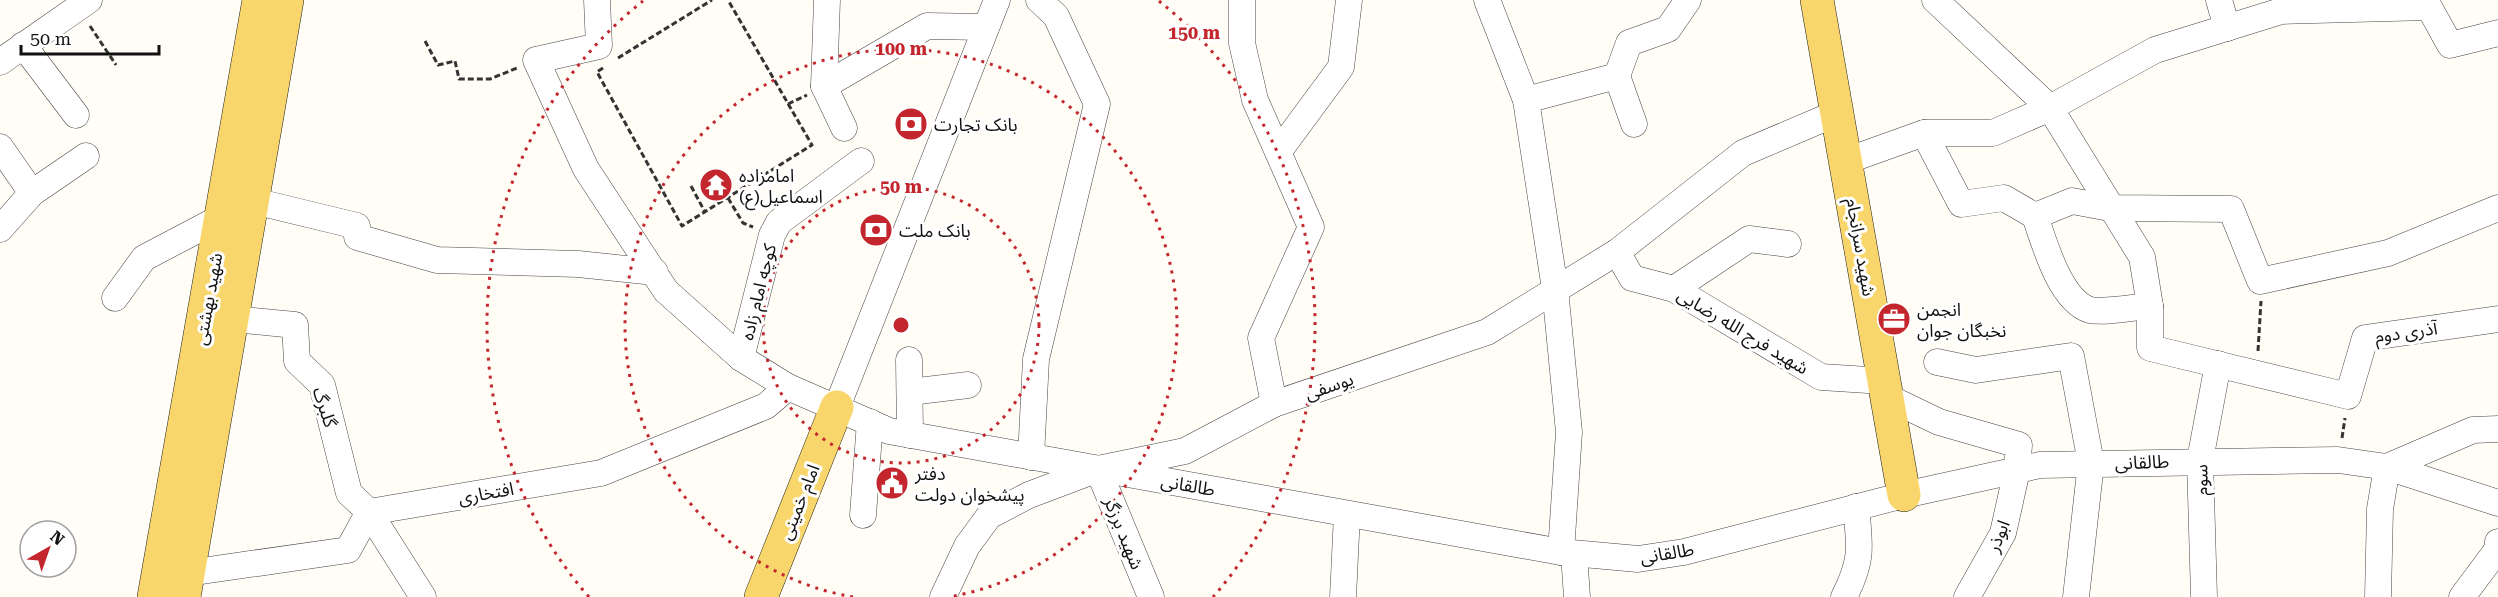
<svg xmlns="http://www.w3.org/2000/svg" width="2498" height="597" font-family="'Roboto Serif','Noto Sans Arabic',serif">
  <rect width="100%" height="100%" fill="#fffdf5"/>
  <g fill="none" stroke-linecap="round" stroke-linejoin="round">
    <defs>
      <g id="minor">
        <polyline points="597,0 599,46 536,60 586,169 666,291 741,358 788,387 889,431 1561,552 1638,559 1684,552 1904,495 2040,465 2338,460 2387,467 2498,503"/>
        <polyline points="827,0 824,86 844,128"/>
        <polyline points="1242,0 1242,43 1255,100 1311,227 1261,338 1274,404"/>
        <polyline points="1487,0 1526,100 1555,289 1569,432 1561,552"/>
        <polyline points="1935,0 2050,108 2142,257 2150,306 2150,348 2348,396 2365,338 2498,319"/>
        <polyline points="2219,0 2227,28"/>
        <polyline points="23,45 76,115"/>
        <polyline points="0,62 89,0"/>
        <polyline points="1617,76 1634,124"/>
        <polyline points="824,86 927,26 986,27"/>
        <polyline points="1526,100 1617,76 1629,43 1668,29 1688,0"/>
        <polyline points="1924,133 1961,204 2004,198 2035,216 2072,201 2110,208 2231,209 2260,281 2388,253 2498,208"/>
        <polyline points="0,147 32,193"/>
        <polyline points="1279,151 1341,67 1349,0"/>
        <polyline points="1846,161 1924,133 1993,133 2050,108 2155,50 2281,11 2429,7 2450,45 2498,33"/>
        <polyline points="254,201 357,226 357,237 437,260 578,264 655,272"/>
        <path d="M2035 216C2044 242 2060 301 2090 310 2103 313 2135 307 2150 306"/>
        <polyline points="0,229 32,193 86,156"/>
        <polyline points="1617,252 1632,278 1674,289 1821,377 1884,381"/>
        <polyline points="1674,289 1749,239 1788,244"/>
        <polyline points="115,298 144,258 222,217"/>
        <polyline points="234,319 295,325 297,361 322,385 349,493 369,512 423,597"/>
        <polyline points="741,358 772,235 779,222 861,161"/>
        <polyline points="909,360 910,435"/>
        <polyline points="1937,362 1976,370 2071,356 2091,463 2076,597"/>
        <polyline points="910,392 968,385"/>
        <polyline points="1887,397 1939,422 2019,445 2017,470 2003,533 1967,597"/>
        <polyline points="837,407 997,0"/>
        <polyline points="1031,457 1036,359 1097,104 1056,16 1039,0"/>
        <polyline points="1098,469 1151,597"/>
        <polyline points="863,515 870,422"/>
        <polyline points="1574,554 1577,597"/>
        <polyline points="188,573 348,550 369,512 601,473 766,406 788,387"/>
        <polyline points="943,597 967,546 989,516 1029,495 1098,469 1185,451 1274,404 1487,332 1617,252 1743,153 1837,113"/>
        <polyline points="1343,597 1347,514"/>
        <path d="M1844 597C1863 560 1860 547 1856 507"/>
        <polyline points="2204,597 2200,460 2218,364"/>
        <polyline points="2378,597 2380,509 2387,467 2473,430 2498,429"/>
        <polyline points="2462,597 2497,550 2498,542"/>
      </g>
      <g id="major">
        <polyline points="1817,0 1904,495"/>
        <polyline points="154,597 259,0"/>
        <polyline points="184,597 287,0"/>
        <polyline points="761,597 837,407"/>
      </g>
    </defs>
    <!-- minor casing -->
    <use href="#minor" stroke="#444" stroke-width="27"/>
    <!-- major casing -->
    <use href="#major" stroke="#222" stroke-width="34"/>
    <!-- path -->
    <g stroke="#333" stroke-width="3" stroke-dasharray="6 3" stroke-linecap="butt">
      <polyline points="90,26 116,65"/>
      <polyline points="425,41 438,65 455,61 459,79 490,79 517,68"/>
      <polyline points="618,58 712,0"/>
      <polyline points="603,68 597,72 682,226 812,145 728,0"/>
      <polyline points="788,104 807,95"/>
      <polyline points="691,186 705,212"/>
      <polyline points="728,198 743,223 753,227"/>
      <polyline points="2258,351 2261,301"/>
      <polyline points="2342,438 2345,418"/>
    </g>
    <!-- minor -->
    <use href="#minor" stroke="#fff" stroke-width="26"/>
    <!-- major -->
    <use href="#major" stroke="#f9d66b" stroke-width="33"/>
  </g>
  <!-- distance rings -->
  <g fill="none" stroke="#c4262e" stroke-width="3" stroke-dasharray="3 6">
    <circle cx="901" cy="325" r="138"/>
    <path d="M853 597A276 276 0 1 1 949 597"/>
    <path d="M589 597A414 414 0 0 1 643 1M1159 1A414 414 0 0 1 1213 597"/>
  </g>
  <!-- icons -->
  <defs>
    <symbol id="bank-disc" viewBox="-11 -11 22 22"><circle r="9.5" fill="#c4262e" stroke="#fff"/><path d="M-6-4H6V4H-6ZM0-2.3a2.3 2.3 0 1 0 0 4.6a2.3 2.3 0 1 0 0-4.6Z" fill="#fff"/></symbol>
    <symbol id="temple-disc" viewBox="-11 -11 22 22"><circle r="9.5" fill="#c4262e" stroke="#fff"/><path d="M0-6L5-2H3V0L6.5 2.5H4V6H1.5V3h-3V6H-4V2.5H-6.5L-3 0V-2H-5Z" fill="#fff"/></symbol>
    <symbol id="office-disc" viewBox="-11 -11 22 22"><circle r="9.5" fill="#c4262e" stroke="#fff"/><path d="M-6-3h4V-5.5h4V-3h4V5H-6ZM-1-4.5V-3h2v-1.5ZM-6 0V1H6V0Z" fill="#fff"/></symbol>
    <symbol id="civic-disc" viewBox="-11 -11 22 22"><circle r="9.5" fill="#c4262e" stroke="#fff"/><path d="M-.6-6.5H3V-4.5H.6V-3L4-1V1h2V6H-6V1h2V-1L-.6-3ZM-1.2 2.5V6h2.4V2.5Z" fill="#fff"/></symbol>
  </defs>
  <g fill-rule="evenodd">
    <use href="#bank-disc" x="892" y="105" width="38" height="38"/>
    <use href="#temple-disc" x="697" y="166" width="38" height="38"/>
    <use href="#bank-disc" x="857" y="211" width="38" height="38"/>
    <use href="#office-disc" x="1875" y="300" width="38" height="38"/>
    <use href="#civic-disc" x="873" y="464" width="38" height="38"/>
  </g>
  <g text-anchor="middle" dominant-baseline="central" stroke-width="6" stroke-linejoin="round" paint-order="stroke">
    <!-- poi labels -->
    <g font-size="18" fill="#111" stroke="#fff" text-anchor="start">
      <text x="934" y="124">بانک تجارت</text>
      <text x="739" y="175">امامزاده<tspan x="739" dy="21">اسماعیل(ع)</tspan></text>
      <text x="899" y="230">بانک ملت</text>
      <text x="1917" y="309">انجمن<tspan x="1917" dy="21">نخبگان جوان</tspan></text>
      <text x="915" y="473">دفتر<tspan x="915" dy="21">پیشخوان دولت</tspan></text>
    </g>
    <!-- street labels -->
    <g font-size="18" fill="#111" stroke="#fff">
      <text transform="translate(1861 247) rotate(80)">شهید سرانجام</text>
      <text transform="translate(758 292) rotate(-76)">کوچه امام زاده</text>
      <text transform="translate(208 299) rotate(-80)">شهید بهشتی</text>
      <text transform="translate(1743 331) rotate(31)">شهید فرج الله رضایی</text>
      <text transform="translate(2406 332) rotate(-8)">آذری دوم</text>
      <text transform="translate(1329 386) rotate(-19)">یوسفی</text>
      <text transform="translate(325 407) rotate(72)">گلبرگ</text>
      <text transform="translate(2142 462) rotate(-2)">طالقانی</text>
      <text transform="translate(2201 480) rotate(-91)">سوم</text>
      <text transform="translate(1188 485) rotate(10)">طالقانی</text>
      <text transform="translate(486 493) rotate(-10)">افتخاری</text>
      <text transform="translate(799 502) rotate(-68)">امام خمینی</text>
      <text transform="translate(1124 533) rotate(68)">شهید برزگر</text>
      <text transform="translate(1998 536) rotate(-68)">ابوذر</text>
      <text transform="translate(1667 553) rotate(-9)">طالقانی</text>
    </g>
  </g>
  <circle cx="901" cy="325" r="9" fill="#c4262e" stroke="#fff" stroke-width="3"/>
  <g font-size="18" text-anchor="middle" font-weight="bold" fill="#c4262e" stroke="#fff" stroke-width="6" stroke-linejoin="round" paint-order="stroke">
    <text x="1194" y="39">150 m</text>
    <text x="901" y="55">100 m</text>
    <text x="901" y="193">50 m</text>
  </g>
  <!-- north arrow -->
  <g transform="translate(48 549) rotate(40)"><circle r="28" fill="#ffffff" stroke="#a0a0a0" stroke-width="1.5"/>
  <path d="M0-4.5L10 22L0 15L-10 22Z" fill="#c4262e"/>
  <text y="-9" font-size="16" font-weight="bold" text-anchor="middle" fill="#111111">N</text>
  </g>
  <!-- scale -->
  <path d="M21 45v9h138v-9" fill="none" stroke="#111111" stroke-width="3"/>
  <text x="30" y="45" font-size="18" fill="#111111" stroke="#ffffff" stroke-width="4.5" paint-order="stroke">50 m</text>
</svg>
